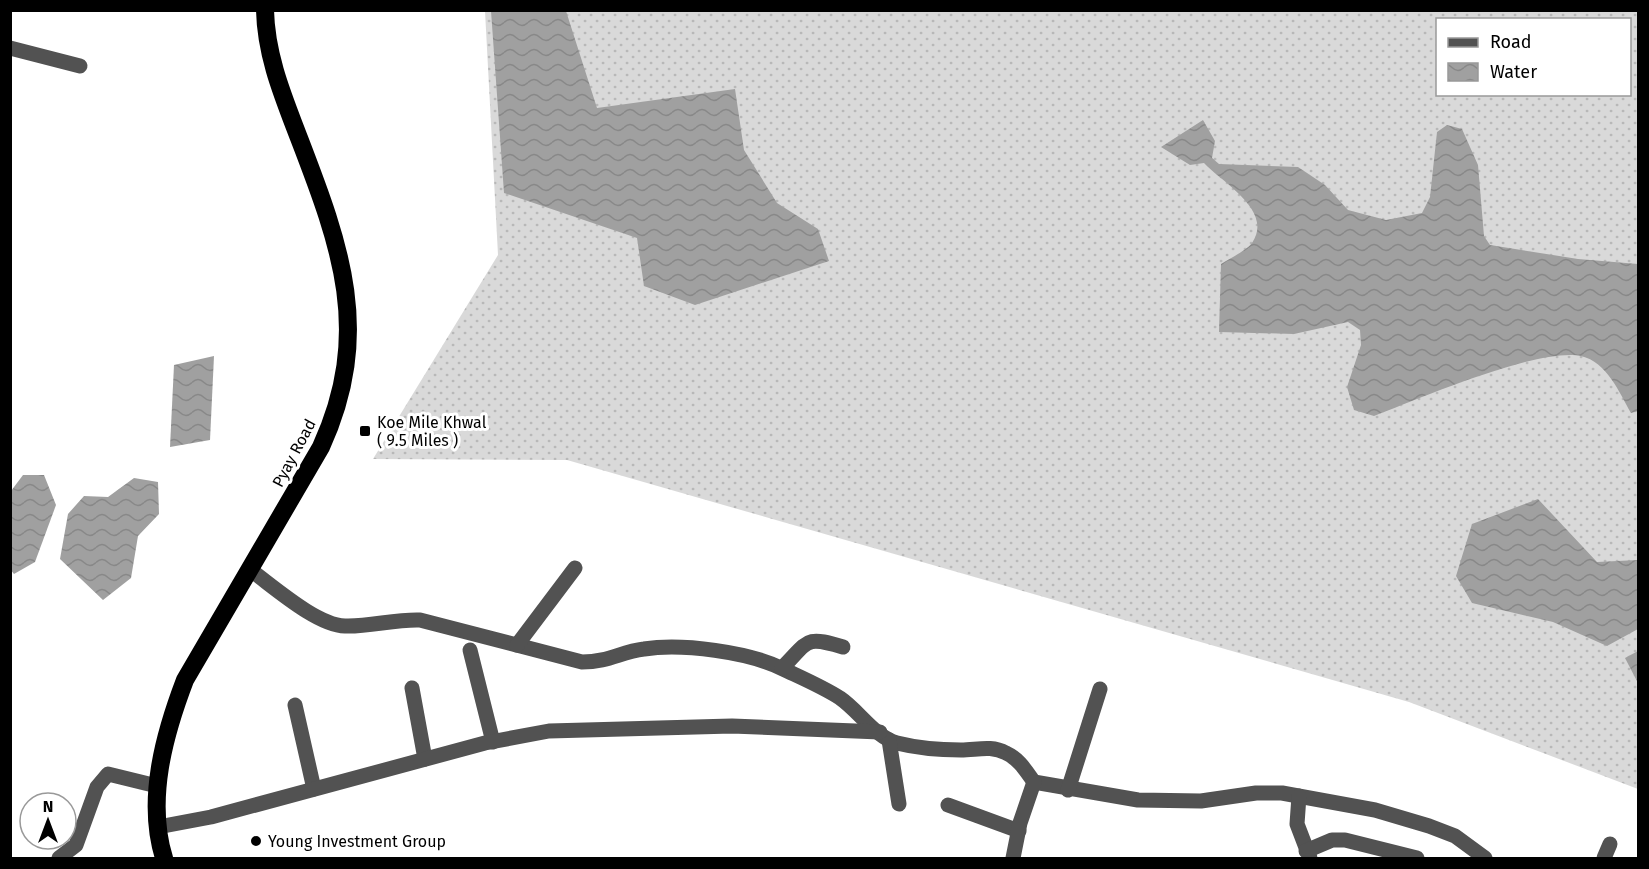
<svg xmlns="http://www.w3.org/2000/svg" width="1649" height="869" font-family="'Fira Sans',sans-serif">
  <defs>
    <pattern id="grass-dots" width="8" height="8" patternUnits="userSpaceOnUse" patternTransform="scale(1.5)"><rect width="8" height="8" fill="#d9d9d9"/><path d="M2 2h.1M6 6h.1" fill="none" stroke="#b8b8b8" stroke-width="1.8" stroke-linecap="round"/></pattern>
    <pattern id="water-waves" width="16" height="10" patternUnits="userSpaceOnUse" patternTransform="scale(1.5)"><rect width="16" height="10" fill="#a0a0a0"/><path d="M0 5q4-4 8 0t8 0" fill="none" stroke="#888"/></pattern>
  </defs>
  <rect width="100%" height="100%" fill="#fff"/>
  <!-- grass -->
  <path fill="url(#grass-dots)" fill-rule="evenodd" d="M485 11H1638V789L1409 702 567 460 373 459 498 255ZM1438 20H1630V94H1438Z"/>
  <!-- water -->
  <g fill="url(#water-waves)">
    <polygon points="491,11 566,11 597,108 735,89 744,150 777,203 818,229 829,261 695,305 644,286 637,238 504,193"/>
    <path d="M1203 120 1215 141 1212 158 1219 164 1298 167 1325 185 1348 210 1386 220 1422 213 1430 197 1437 132 1447 125 1462 129 1478 165 1484 236 1490 245 1578 259 1638 264V411L1631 413C1619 392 1607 362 1581 356 1539 347 1419 399 1374 416L1354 410 1347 387 1361 345 1360 330 1348 322 1294 334 1219 332 1221 264C1230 258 1246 251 1252 243 1274 211 1223 183 1204 163L1190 165 1161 147Z"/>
    <polygon points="214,356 210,440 170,447 174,365"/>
    <polygon points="23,475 44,475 56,505 35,562 14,574 10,569 11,491"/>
    <polygon points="134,478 158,482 159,514 138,536 131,578 103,600 60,559 68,514 84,496 108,497"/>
    <polygon points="1538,499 1597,562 1638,560 1638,629 1607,646 1553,622 1472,603 1456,576 1472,524"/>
    <polygon points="1638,651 1638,683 1625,658"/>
  </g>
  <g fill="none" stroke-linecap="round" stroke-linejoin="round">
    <!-- minor -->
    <g stroke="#525252" stroke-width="15">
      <polyline points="10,48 80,66"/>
      <path d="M249 569C273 586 316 625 345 626 369 627 395 619 420 620L582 662C609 662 620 652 644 649 682 643 749 652 783 669 802 678 823 687 840 698 859 711 875 737 897 743 917 748 941 750 961 750 977 750 991 745 1006 753 1019 759 1026 771 1034 782L1138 800 1201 801 1256 793H1282L1375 810 1429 826 1455 836 1485 858"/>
      <polyline points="517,645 575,568"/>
      <polyline points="470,650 493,742"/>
      <path d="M782 668C809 641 804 635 843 647"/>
      <polyline points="412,688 425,759"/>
      <polyline points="295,705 314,789"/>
      <polyline points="889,740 899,804"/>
      <polyline points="1068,790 1100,689"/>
      <polyline points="1299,796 1297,824 1310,858"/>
      <polyline points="948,805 1019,831"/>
      <polyline points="158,827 211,817 485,743 549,731 732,726 880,732"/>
      <polyline points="1306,851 1332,840 1345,840 1417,858"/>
      <polyline points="59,858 76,845 97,787 108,774 157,786"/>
      <polyline points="1013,858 1020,823 1034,782"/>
      <polyline points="1604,858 1610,844"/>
    </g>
    <!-- highway -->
    <path stroke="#000" stroke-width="18" d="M164 858C146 800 164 735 185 680L321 447C373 333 341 247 299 138 283 96 266 56 265 10"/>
  </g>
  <!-- markers -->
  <g fill="#000" stroke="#fff" stroke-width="2">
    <rect x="359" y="425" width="12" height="12" rx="3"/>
    <circle cx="256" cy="841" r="6"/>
  </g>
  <g text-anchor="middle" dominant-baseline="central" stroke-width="6" stroke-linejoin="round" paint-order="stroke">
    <!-- poi labels -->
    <g font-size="16" fill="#000" stroke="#fff" text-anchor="start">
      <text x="377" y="422">Koe Mile Khwal<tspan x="377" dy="18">( 9.5 Miles )</tspan></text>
      <text x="268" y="841">Young Investment Group</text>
    </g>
    <!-- street labels -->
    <g font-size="16" fill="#000" stroke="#fff">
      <text transform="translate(294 453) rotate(-62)">Pyay Road</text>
    </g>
  </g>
  <!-- border -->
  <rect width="1649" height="869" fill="none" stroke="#000000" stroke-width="24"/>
  <!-- legend -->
  <rect x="1436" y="18" width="195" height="78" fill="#ffffff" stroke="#999999" stroke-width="1.5"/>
  <rect x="1448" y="38" width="30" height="9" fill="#525252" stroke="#999999" stroke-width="1.5"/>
  <text x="1490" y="48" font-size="18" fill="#000000">Road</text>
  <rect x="1448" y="63" width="30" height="18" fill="url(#water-waves)" stroke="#999999" stroke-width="1.5"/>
  <text x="1490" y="78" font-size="18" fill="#000000">Water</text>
  <!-- north arrow -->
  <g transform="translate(48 821)"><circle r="28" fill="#ffffff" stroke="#999999" stroke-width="1.5"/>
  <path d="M0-4.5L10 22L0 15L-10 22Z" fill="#000000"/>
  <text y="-9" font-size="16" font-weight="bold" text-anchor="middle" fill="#000000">N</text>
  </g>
</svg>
